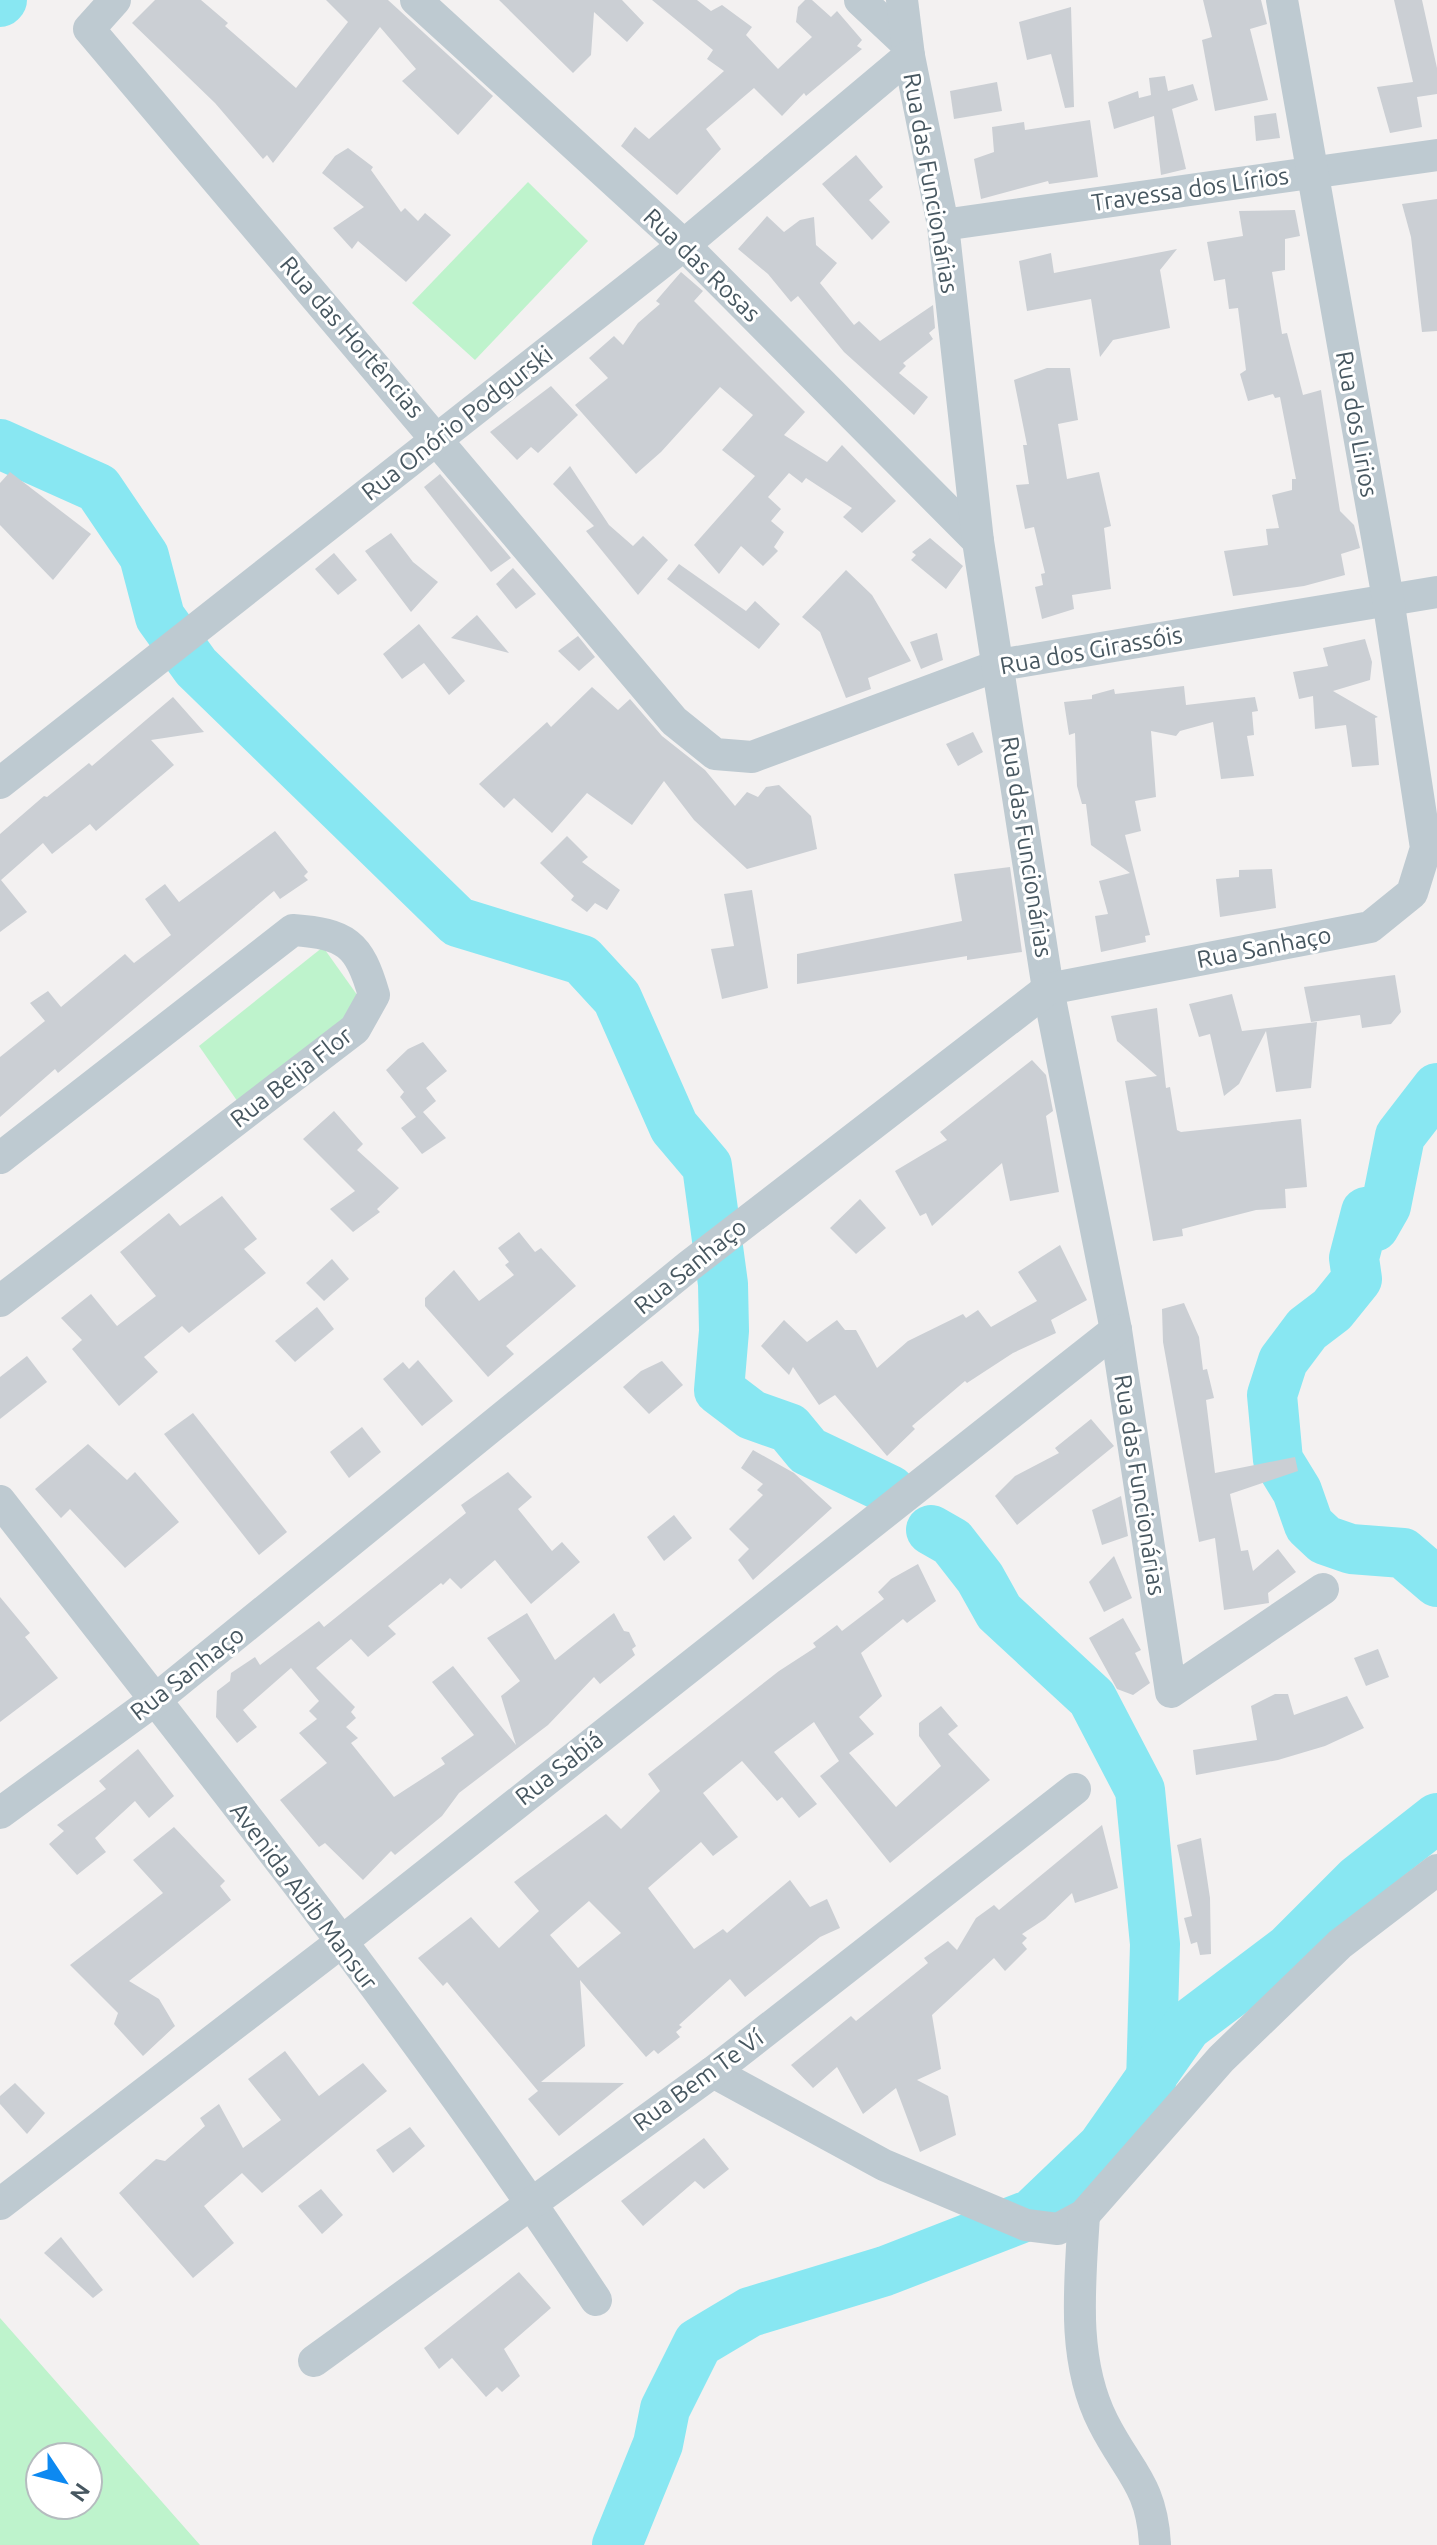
<svg xmlns="http://www.w3.org/2000/svg" width="1437" height="2545" font-family="Ubuntu,sans-serif">
  <rect width="100%" height="100%" fill="#f3f1f1"/>
  <!-- green -->
  <g fill="#bef3cc" fill-rule="evenodd">
    <polygon points="528,182 588,241 475,360 412,303"/>
    <polygon points="323,947 365,1006 240,1105 199,1046"/>
    <path d="M0 2318 200 2545H0ZM40 2457H88V2505H40Z"/>
  </g>
  <g fill="none" stroke-linecap="round" stroke-linejoin="round">
    <!-- river -->
    <g stroke="#88e7f2" stroke-width="50">
      <polyline points="0,2 2,0"/>
      <polyline points="0,444 98,488 144,556 160,617 196,667 458,922 582,960 617,998 674,1127 707,1166 723,1284 724,1331 719,1390 752,1415 789,1428 808,1451 890,1490"/>
      <polyline points="1437,1088 1400,1136 1386,1206 1374,1227 1366,1212 1354,1258 1357,1279 1332,1310 1307,1329 1283,1361 1272,1395 1278,1460 1297,1491 1309,1525 1325,1540 1351,1549 1403,1553 1437,1582"/>
      <polyline points="931,1530 952,1542 980,1578 999,1612 1092,1698 1140,1790 1155,1944 1151,2083"/>
      <polyline points="617,2545 658,2444 665,2409 698,2343 750,2312 885,2271 1032,2214 1102,2147 1187,2026 1289,1949 1358,1880 1437,1818"/>
    </g>
  </g>
  <!-- building -->
  <g fill="#cbcfd4" fill-rule="evenodd">
    <polygon points="155,0 201,0 228,23 225,26 296,88 348,22 326,0 388,0 493,96 458,135 402,81 416,69 380,27 273,163 267,155 263,159 215,103 132,23"/>
    <polygon points="499,0 622,0 644,23 627,42 594,12 591,55 573,73"/>
    <polygon points="652,0 697,0 711,11 722,5 752,27 746,35 778,69 812,37 796,22 798,7 805,0 812,0 831,17 837,11 862,40 857,46 862,49 806,96 804,93 782,116 754,88 706,129 721,149 677,195 621,146 635,127 649,139 724,71 707,59 713,50"/>
    <polygon points="1203,0 1261,0 1267,24 1250,29 1268,100 1215,111 1202,40 1212,37"/>
    <polygon points="1394,0 1422,0 1437,68 1437,94 1417,97 1422,127 1390,133 1377,87 1413,82"/>
    <polygon points="1071,7 1074,107 1065,108 1051,54 1027,60 1019,22"/>
    <polygon points="1165,76 1168,91 1193,84 1198,100 1172,109 1186,169 1161,175 1154,116 1114,129 1108,102 1138,91 1139,98 1151,95 1149,78"/>
    <polygon points="997,82 1002,111 954,119 950,91"/>
    <polygon points="1276,113 1280,138 1256,141 1254,116"/>
    <polygon points="1090,120 1098,177 1049,184 1048,181 981,199 974,159 994,152 992,127 1024,122 1025,130"/>
    <polygon points="348,148 373,167 371,170 401,212 405,208 418,221 425,213 451,235 406,282 358,241 352,249 333,228 364,207 322,173 335,156"/>
    <polygon points="856,155 883,187 869,200 890,222 872,240 822,184"/>
    <polygon points="1437,199 1437,331 1422,332 1411,237 1402,204"/>
    <polygon points="1295,210 1300,236 1285,239 1285,270 1272,272 1282,334 1287,333 1303,395 1321,390 1340,511 1354,525 1360,548 1341,554 1345,575 1304,586 1233,596 1224,551 1268,545 1266,529 1279,528 1272,495 1292,490 1292,479 1296,479 1280,397 1275,398 1273,394 1248,401 1240,374 1246,370 1238,308 1229,309 1225,279 1214,281 1207,242 1243,236 1239,211"/>
    <polygon points="767,216 784,232 800,220 814,217 816,245 837,263 820,283 854,325 859,321 880,341 933,305 935,328 929,333 933,339 903,363 906,366 899,373 928,397 914,415 844,352 798,296 791,302 768,274 738,249"/>
    <polygon points="1177,249 1160,270 1170,328 1113,340 1100,357 1091,299 1027,311 1019,261 1051,253 1054,273"/>
    <polygon points="681,272 703,291 694,301 805,412 784,435 827,462 842,445 896,501 862,533 843,517 852,508 806,478 802,483 789,473 768,497 781,509 771,521 784,532 774,547 778,551 763,566 741,546 719,574 694,545 755,476 722,450 753,415 720,387 661,452 636,474 575,405 608,378 589,358 614,336 623,345 638,323 660,304 656,301"/>
    <polygon points="1047,368 1070,368 1078,420 1058,424 1067,479 1099,472 1111,526 1104,528 1111,589 1072,595 1074,609 1042,619 1035,587 1043,585 1041,574 1045,573 1034,527 1025,529 1016,485 1029,484 1023,445 1027,445 1014,380"/>
    <polygon points="551,386 578,415 538,453 531,447 517,460 490,432"/>
    <polygon points="570,466 609,525 633,546 643,536 668,560 638,595 586,531 594,526 553,484"/>
    <polygon points="10,472 91,534 53,580 0,525 0,483"/>
    <polygon points="440,474 511,558 491,572 424,487"/>
    <polygon points="391,533 413,562 438,582 411,612 365,551"/>
    <polygon points="930,538 963,566 946,589 911,560 916,555 912,552"/>
    <polygon points="334,553 357,580 338,595 315,569"/>
    <polygon points="679,564 746,611 755,601 780,624 759,649 667,579"/>
    <polygon points="513,568 536,594 516,609 496,584"/>
    <polygon points="846,570 872,595 911,661 868,678 871,689 846,698 820,632 802,617"/>
    <polygon points="477,615 509,653 451,638"/>
    <polygon points="419,624 465,681 449,695 424,663 402,679 383,654"/>
    <polygon points="937,633 943,660 921,669 910,642"/>
    <polygon points="578,636 595,657 579,671 558,651"/>
    <polygon points="1365,639 1372,662 1370,680 1333,691 1378,717 1375,718 1379,765 1352,767 1346,725 1315,729 1313,696 1299,699 1293,672 1328,666 1323,648"/>
    <polygon points="1184,686 1186,705 1255,697 1258,711 1252,712 1254,735 1247,736 1254,776 1221,779 1213,722 1180,731 1176,736 1151,731 1156,797 1135,801 1141,831 1125,835 1150,935 1145,936 1146,942 1101,952 1095,916 1108,914 1099,881 1130,873 1091,845 1086,804 1082,804 1077,786 1075,733 1069,735 1064,702 1092,699 1092,695 1114,689 1115,694"/>
    <polygon points="592,687 618,710 630,699 662,736 705,770 735,806 747,792 758,797 766,787 779,785 811,816 817,849 747,869 694,820 664,781 632,825 587,793 552,833 514,798 504,808 479,784 547,722 551,727"/>
    <polygon points="173,697 204,732 151,740 174,765 96,831 90,824 52,854 43,843 1,880 27,912 0,932 0,834 44,796 47,797 89,763 92,766"/>
    <polygon points="973,732 983,752 958,766 946,744"/>
    <polygon points="275,831 308,872 304,876 308,880 280,899 274,891 58,1073 55,1069 0,1117 0,1057 45,1021 30,1003 48,991 61,1007 125,954 134,963 171,935 145,899 165,884 179,902"/>
    <polygon points="567,836 588,857 582,862 620,890 607,910 595,903 587,912 571,900 574,896 540,863"/>
    <polygon points="1010,867 1022,952 967,960 967,956 797,984 797,954 962,921 954,874"/>
    <polygon points="1272,869 1276,908 1220,917 1216,879 1239,877 1239,870"/>
    <polygon points="752,890 768,988 722,999 711,949 734,946 724,894"/>
    <polygon points="1395,975 1401,1012 1391,1024 1362,1028 1360,1015 1311,1022 1304,987"/>
    <polygon points="1232,994 1242,1031 1317,1022 1311,1088 1276,1092 1266,1031 1239,1084 1224,1096 1210,1034 1199,1037 1189,1004"/>
    <polygon points="1157,1008 1166,1088 1170,1087 1177,1130 1181,1132 1301,1119 1307,1187 1285,1189 1286,1208 1256,1210 1182,1229 1183,1236 1153,1241 1125,1081 1157,1076 1117,1041 1111,1016"/>
    <polygon points="423,1042 447,1071 426,1088 436,1101 423,1112 446,1138 422,1154 401,1128 416,1117 400,1097 404,1092 386,1070 408,1049"/>
    <polygon points="1032,1060 1046,1075 1053,1111 1046,1116 1059,1192 1010,1201 1002,1163 932,1226 926,1213 920,1216 895,1171 947,1140 940,1132"/>
    <polygon points="334,1111 363,1144 357,1150 399,1188 377,1209 380,1212 353,1232 330,1209 355,1191 303,1139"/>
    <polygon points="222,1196 257,1239 244,1249 266,1273 189,1333 182,1326 144,1357 158,1372 119,1406 72,1349 82,1340 61,1318 91,1294 117,1326 156,1296 120,1252 169,1213 180,1226"/>
    <polygon points="860,1199 886,1228 856,1254 830,1228"/>
    <polygon points="519,1232 535,1252 541,1248 576,1286 506,1346 514,1354 488,1377 425,1306 425,1298 454,1270 479,1301 514,1275 505,1265 509,1262 498,1248"/>
    <polygon points="1060,1245 1087,1300 1051,1320 1056,1333 1013,1353 967,1383 965,1381 912,1426 915,1429 887,1456 835,1395 819,1405 793,1367 789,1375 761,1346 784,1320 807,1342 837,1320 845,1330 856,1330 877,1368 908,1341 963,1314 966,1318 978,1310 991,1327 1037,1301 1018,1272"/>
    <polygon points="332,1259 349,1279 324,1301 306,1283"/>
    <polygon points="1184,1303 1199,1337 1203,1370 1207,1369 1214,1398 1206,1400 1215,1473 1295,1457 1298,1471 1230,1494 1241,1551 1248,1550 1253,1571 1278,1549 1296,1572 1268,1593 1269,1603 1224,1610 1215,1538 1199,1542 1163,1342 1162,1309"/>
    <polygon points="317,1307 334,1329 295,1362 275,1341"/>
    <polygon points="27,1356 47,1382 0,1419 0,1377"/>
    <polygon points="418,1360 453,1401 422,1426 383,1379 403,1362 409,1369"/>
    <polygon points="662,1361 683,1385 649,1414 623,1387 641,1371"/>
    <polygon points="193,1413 287,1532 259,1555 164,1434"/>
    <polygon points="1091,1419 1114,1446 1017,1525 995,1496 1015,1476 1059,1453 1055,1448"/>
    <polygon points="362,1427 381,1452 349,1478 330,1452"/>
    <polygon points="88,1444 127,1480 135,1472 179,1522 125,1568 70,1509 61,1518 35,1489"/>
    <polygon points="753,1450 794,1473 832,1508 753,1580 738,1560 749,1549 729,1529 763,1495 757,1490 763,1484 741,1468"/>
    <polygon points="508,1472 532,1497 518,1509 552,1551 562,1542 580,1562 531,1604 495,1560 461,1589 450,1578 443,1585 441,1583 388,1626 396,1634 368,1657 351,1639 316,1668 355,1707 351,1712 356,1718 346,1727 358,1738 351,1743 394,1797 445,1764 441,1758 474,1735 432,1682 453,1666 516,1745 501,1696 520,1681 487,1638 527,1613 555,1660 614,1613 624,1631 629,1632 636,1646 632,1649 635,1655 600,1684 594,1677 548,1725 459,1793 442,1816 395,1855 391,1851 363,1880 325,1843 319,1847 280,1800 327,1763 299,1733 317,1719 309,1711 319,1701 291,1668 243,1710 257,1727 237,1743 216,1717 217,1691 230,1681 231,1673 255,1657 260,1665 319,1621 324,1627 466,1513 461,1505"/>
    <polygon points="1121,1496 1128,1536 1102,1545 1092,1510"/>
    <polygon points="674,1515 692,1538 664,1561 647,1537"/>
    <polygon points="1114,1556 1132,1598 1104,1612 1089,1582"/>
    <path d="M918 1564 936 1601 907 1623 903 1619 861 1653 882 1696 859 1717 874 1734 849 1753 896 1807 941 1766 919 1736V1723L941 1706 958 1726 948 1734 990 1780 890 1863 820 1776 839 1761 814 1722 774 1752 817 1804 799 1818 782 1797 777 1801 742 1761 703 1793 738 1837 713 1856 701 1842 648 1888 694 1949 723 1929 727 1933 790 1880 810 1907 827 1899 840 1928 820 1937 745 1997 730 1979 679 2025 682 2027 676 2032 680 2037 658 2054 654 2050 646 2057 580 1980 585 2046 541 2082 624 2083 559 2136 528 2099 538 2091 447 1982 443 1986 418 1958 471 1917 499 1948 539 1911 514 1882 606 1814 621 1829 660 1791 648 1774 779 1671 816 1647 813 1643 837 1625 842 1631 884 1599 878 1592 891 1579ZM589 1901 621 1933 578 1968 550 1935Z"/>
    <polygon points="0,1597 30,1633 25,1637 58,1678 0,1722"/>
    <polygon points="1123,1618 1141,1650 1135,1653 1150,1683 1133,1695 1117,1689 1089,1638"/>
    <polygon points="1378,1649 1389,1677 1366,1686 1354,1658"/>
    <polygon points="1275,1694 1288,1694 1294,1715 1347,1696 1364,1728 1325,1746 1278,1760 1196,1775 1193,1750 1257,1740 1251,1706"/>
    <polygon points="138,1749 174,1796 149,1818 135,1801 95,1838 106,1852 77,1875 49,1844 64,1831 57,1825 106,1789 99,1781"/>
    <polygon points="1102,1825 1118,1888 1075,1903 1072,1893 1045,1919 1022,1934 1027,1938 1022,1943 1027,1949 1005,1971 994,1958 932,2015 941,2069 917,2080 948,2096 956,2135 920,2152 896,2088 863,2114 837,2067 813,2088 791,2065 851,2016 856,2021 928,1963 924,1958 948,1941 957,1950 976,1918 994,1905 999,1910"/>
    <polygon points="174,1827 225,1881 220,1886 231,1900 129,1981 159,1999 175,2026 143,2056 114,2024 118,2013 70,1965 163,1893 133,1860"/>
    <polygon points="1201,1838 1210,1898 1211,1954 1200,1955 1197,1942 1191,1944 1184,1918 1192,1916 1177,1845"/>
    <polygon points="285,2051 319,2096 363,2063 387,2091 262,2193 242,2173 204,2206 234,2243 193,2278 119,2193 156,2159 165,2161 205,2126 200,2118 219,2104 243,2148 281,2120 248,2079"/>
    <polygon points="15,2083 45,2113 27,2134 0,2104 0,2096"/>
    <polygon points="410,2127 425,2146 393,2173 376,2150"/>
    <polygon points="704,2138 729,2169 704,2189 695,2181 643,2226 621,2201"/>
    <polygon points="321,2189 343,2215 322,2234 298,2206"/>
    <polygon points="61,2237 103,2290 93,2298 44,2253"/>
    <polygon points="519,2272 551,2308 504,2349 520,2376 502,2392 497,2387 486,2397 452,2358 439,2369 424,2348"/>
  </g>
  <g fill="none" stroke-linecap="round" stroke-linejoin="round">
    <!-- minor -->
    <g stroke="#becad1" stroke-width="32">
      <polyline points="115,0 89,29 674,721 715,754 752,757 999,665 1437,592"/>
      <polyline points="416,0 684,245 978,541"/>
      <polyline points="860,0 907,44"/>
      <polyline points="902,0 909,56 943,225 978,541 1048,989 1116,1330 1171,1692 1323,1589"/>
      <polyline points="943,225 1437,155"/>
      <polyline points="0,783 684,245 909,56"/>
      <path d="M0 1158 293 930C346 934 359 943 374 995L355 1029 0 1301"/>
      <path d="M0 1501C204 1763 414 2023 596 2300"/>
      <polyline points="0,1813 155,1700 689,1266 1048,989 1370,927 1412,893 1426,848 1388,599 1282,0"/>
      <polyline points="713,2072 884,2165 1026,2225 1058,2229 1084,2215 1221,2059 1340,1944 1437,1870"/>
      <polyline points="0,2204 340,1943 1116,1330"/>
      <path d="M1084 2215C1080 2283 1071 2359 1103 2422 1128 2472 1152 2484 1155 2545"/>
      <polyline points="314,2361 713,2072 1075,1789"/>
    </g>
  </g>
  <g text-anchor="middle" dominant-baseline="central" stroke-width="6" stroke-linejoin="round" paint-order="stroke">
    <!-- street labels -->
    <g font-size="24" fill="#475760" stroke="#fff">
      <text transform="translate(931 183) rotate(80)">Rua das Funcionárias</text>
      <text transform="translate(1190 189) rotate(-8)">Travessa dos Lírios</text>
      <text transform="translate(702 265) rotate(44)">Rua das Rosas</text>
      <text transform="translate(352 337) rotate(49)">Rua das Hortências</text>
      <text transform="translate(457 423) rotate(-38)">Rua Onório Podgurski</text>
      <text transform="translate(1357 424) rotate(80)">Rua dos Lirios</text>
      <text transform="translate(1091 650) rotate(-10)">Rua dos Girassóis</text>
      <text transform="translate(1027 847) rotate(81)">Rua das Funcionárias</text>
      <text transform="translate(1264 947) rotate(-11)">Rua Sanhaço</text>
      <text transform="translate(291 1077) rotate(-38)">Rua Beija Flor</text>
      <text transform="translate(690 1266) rotate(-39)">Rua Sanhaço</text>
      <text transform="translate(1140 1485) rotate(81)">Rua das Funcionárias</text>
      <text transform="translate(187 1673) rotate(-38)">Rua Sanhaço</text>
      <text transform="translate(559 1768) rotate(-38)">Rua Sabiá</text>
      <text transform="translate(304 1896) rotate(53)">Avenida Abib Mansur</text>
      <text transform="translate(698 2080) rotate(-36)">Rua Bem Te Ví</text>
    </g>
  </g>
  <!-- north arrow -->
  <g transform="translate(64 2481) rotate(125)"><circle r="38" fill="#ffffff" stroke="#b5bcbf" stroke-width="2"/>
  <path d="M0-6L14 30L0 20L-14 30Z" fill="#0d89f1"/>
  <text y="-12" font-size="22" font-weight="bold" text-anchor="middle" fill="#475760">N</text>
  </g>
</svg>
